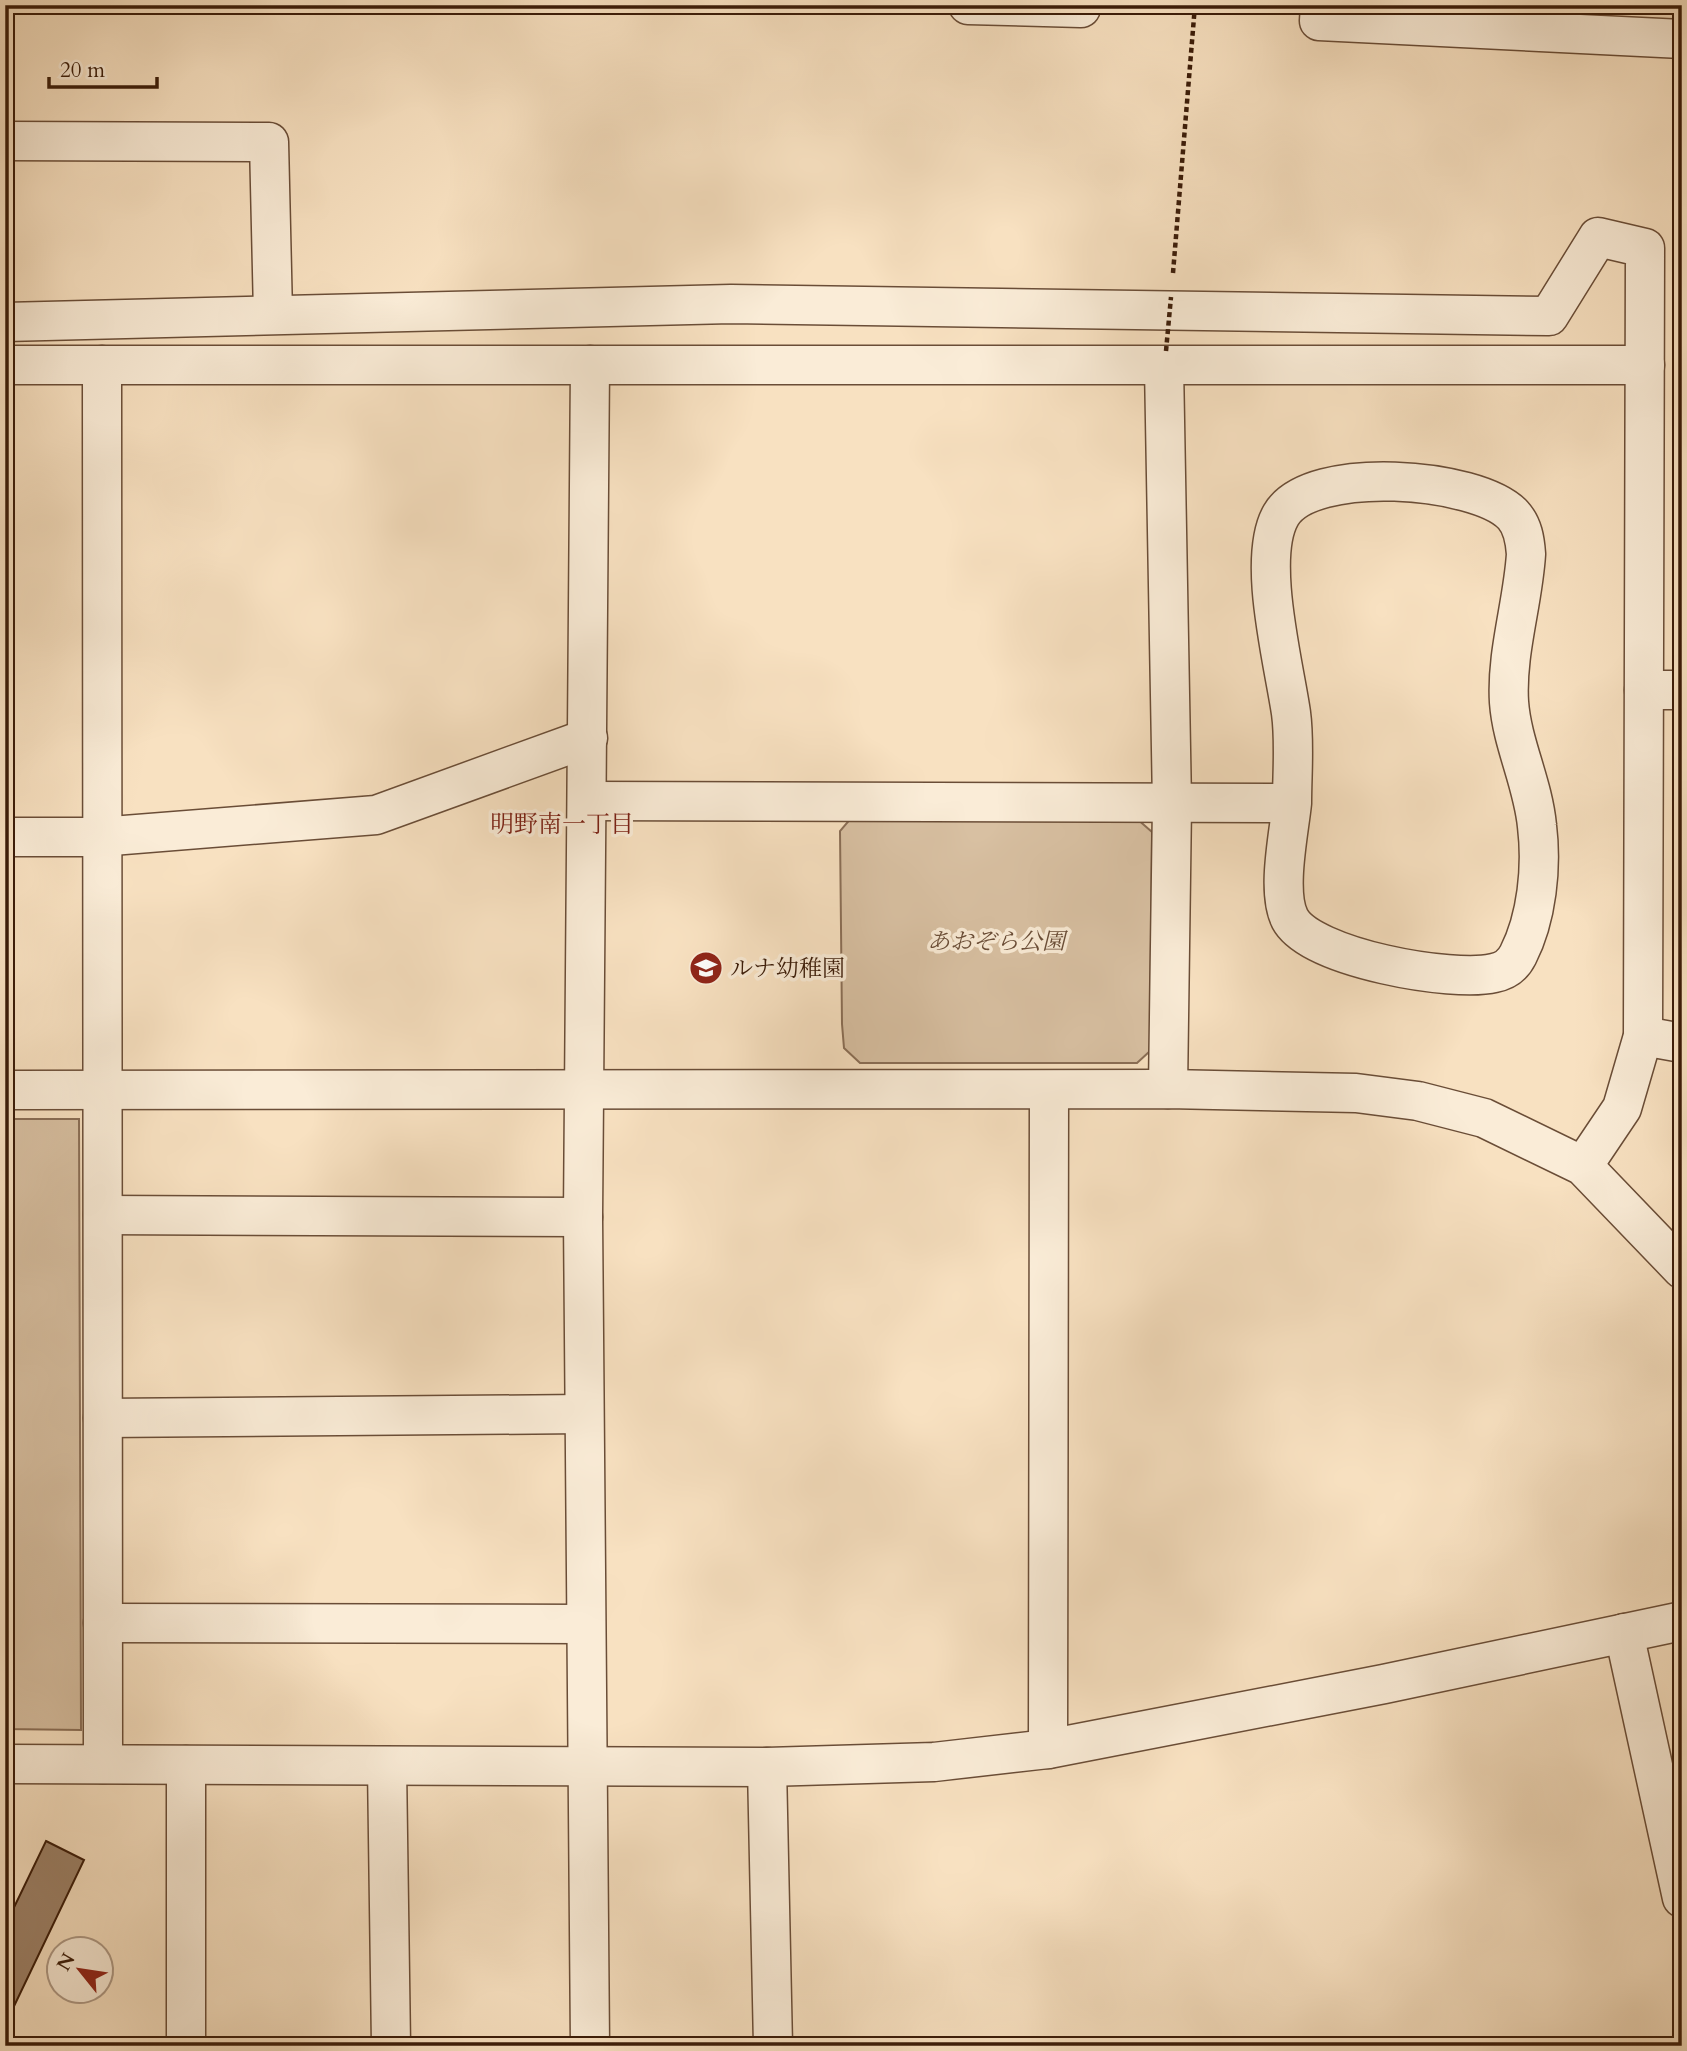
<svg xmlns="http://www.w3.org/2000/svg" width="1687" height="2051" font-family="Cardo,'Noto Serif JP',serif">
  <rect width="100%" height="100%" fill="#f8e1c1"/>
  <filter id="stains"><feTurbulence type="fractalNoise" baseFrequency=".00286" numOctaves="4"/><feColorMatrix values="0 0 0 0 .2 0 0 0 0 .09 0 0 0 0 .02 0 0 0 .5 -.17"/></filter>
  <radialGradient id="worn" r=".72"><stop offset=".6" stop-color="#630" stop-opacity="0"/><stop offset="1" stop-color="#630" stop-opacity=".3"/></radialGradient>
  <!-- green -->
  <g fill="#d8c0a2" stroke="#8a6e56" stroke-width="2">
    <polygon points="852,817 1136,818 1152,832 1150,1051 1137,1063 860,1063 844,1048 842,1024 840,831"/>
    <polygon points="5,1119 79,1119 81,1730 5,1729"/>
  </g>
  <!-- building -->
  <polygon fill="#9d8269" stroke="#3b1c09" stroke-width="2" points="46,1841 84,1860 5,2025 5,1926"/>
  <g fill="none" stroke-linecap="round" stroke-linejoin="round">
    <defs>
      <g id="minor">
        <polyline points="968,5 1081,8 1081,5"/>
        <polyline points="1320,5 1319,21 1682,39"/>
        <polyline points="5,141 269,142 273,314"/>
        <polyline points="5,322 731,304 1549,316 1598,237 1645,248 1643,1036 1622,1108 1583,1166"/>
        <polyline points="5,365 1645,365"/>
        <path d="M102 365C99 832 103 1298 103 1764"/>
        <polyline points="590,365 583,1217 590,2046"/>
        <polyline points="1164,366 1172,804 1168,1089"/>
        <polyline points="1644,690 1682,690"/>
        <path d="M587 801 1292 803C1292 774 1295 742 1291 713 1284 664 1256 558 1281 515 1311 464 1477 477 1513 515 1523 526 1525 540 1526 554 1523 603 1506 653 1509 702 1512 744 1533 783 1537 826 1542 867 1537 918 1518 955 1513 965 1505 971 1494 973 1453 983 1311 958 1290 919 1276 892 1289 833 1292 803"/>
        <polyline points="5,837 99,837 376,815 588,738"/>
        <polyline points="1643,1036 1682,1043"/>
        <polyline points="103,1215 583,1217"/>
        <polyline points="103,1418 584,1414"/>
        <polyline points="103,1623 585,1624"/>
        <polyline points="1624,1633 1682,1898"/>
        <polyline points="1048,1749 1049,1090"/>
        <polyline points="186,1765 186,2046"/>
        <polyline points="387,1766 391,2046"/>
        <polyline points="767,1767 773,2046"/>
      </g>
      <g id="tertiary">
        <polyline points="5,1090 1168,1089 1356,1093 1418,1101 1484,1118 1583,1166 1682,1269"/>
        <polyline points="5,1764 767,1767 934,1762 1048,1749 1384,1684 1682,1621"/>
      </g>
    </defs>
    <!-- minor casing -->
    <use href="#minor" stroke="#6a4d37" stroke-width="41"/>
    <!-- tertiary casing -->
    <use href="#tertiary" stroke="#6a4d37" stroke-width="41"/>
    <!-- path -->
    <polyline stroke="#3b1c09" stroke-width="4.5" stroke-dasharray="5 3.5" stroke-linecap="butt" points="1173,273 1195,5"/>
    <!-- minor -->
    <use href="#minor" stroke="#faecd7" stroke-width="38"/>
    <!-- tertiary -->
    <use href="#tertiary" stroke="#faecd7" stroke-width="38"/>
    <!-- path-bridge -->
    <polyline stroke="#3b1c09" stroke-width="4.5" stroke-dasharray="5 3.5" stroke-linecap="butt" points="1166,351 1171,297"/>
  </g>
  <!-- icons -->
  <defs>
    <symbol id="school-disc" viewBox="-11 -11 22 22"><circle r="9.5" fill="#8f2418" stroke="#faecd7"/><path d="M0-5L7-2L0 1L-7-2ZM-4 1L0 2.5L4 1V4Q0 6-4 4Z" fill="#fff"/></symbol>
  </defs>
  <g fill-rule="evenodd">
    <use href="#school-disc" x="687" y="949" width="38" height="38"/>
  </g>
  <g text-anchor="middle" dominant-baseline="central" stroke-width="7" stroke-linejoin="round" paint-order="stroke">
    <!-- park labels -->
    <g font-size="23" font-style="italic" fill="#6a4d37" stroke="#faecd7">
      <text x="996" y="941">あおぞら公園</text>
    </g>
    <!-- poi labels -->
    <g font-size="23" fill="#3b1c09" stroke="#faecd7" text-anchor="start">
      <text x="730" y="968">ルナ幼稚園</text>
    </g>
    <!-- neighbourhood labels -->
    <g font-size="24" fill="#7a1f14" stroke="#faecd7">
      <text x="562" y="824">明野南一丁目</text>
    </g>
  </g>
  <!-- margin -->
  <rect width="1687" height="2051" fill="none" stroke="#f8e1c1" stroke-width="28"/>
  <rect x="7" y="7" width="1673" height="2037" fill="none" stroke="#3b1c09" stroke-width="3.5"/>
  <rect x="14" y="14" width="1659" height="2023" fill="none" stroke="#3b1c09" stroke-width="2"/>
  <!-- north arrow -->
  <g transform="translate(80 1970) rotate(300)"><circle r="33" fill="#faecd7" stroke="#ae9985" stroke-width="2"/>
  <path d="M0-5L12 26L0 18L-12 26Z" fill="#8f2418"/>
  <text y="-10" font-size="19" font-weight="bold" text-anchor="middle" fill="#3b1c09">N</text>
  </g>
  <!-- scale -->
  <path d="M49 77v10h108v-10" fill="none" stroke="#3b1c09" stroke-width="3.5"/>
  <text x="60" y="77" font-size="21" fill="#3b1c09" stroke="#faecd7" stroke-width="5" paint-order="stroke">20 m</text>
  <rect width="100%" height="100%" filter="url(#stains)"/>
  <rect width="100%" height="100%" fill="url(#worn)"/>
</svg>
